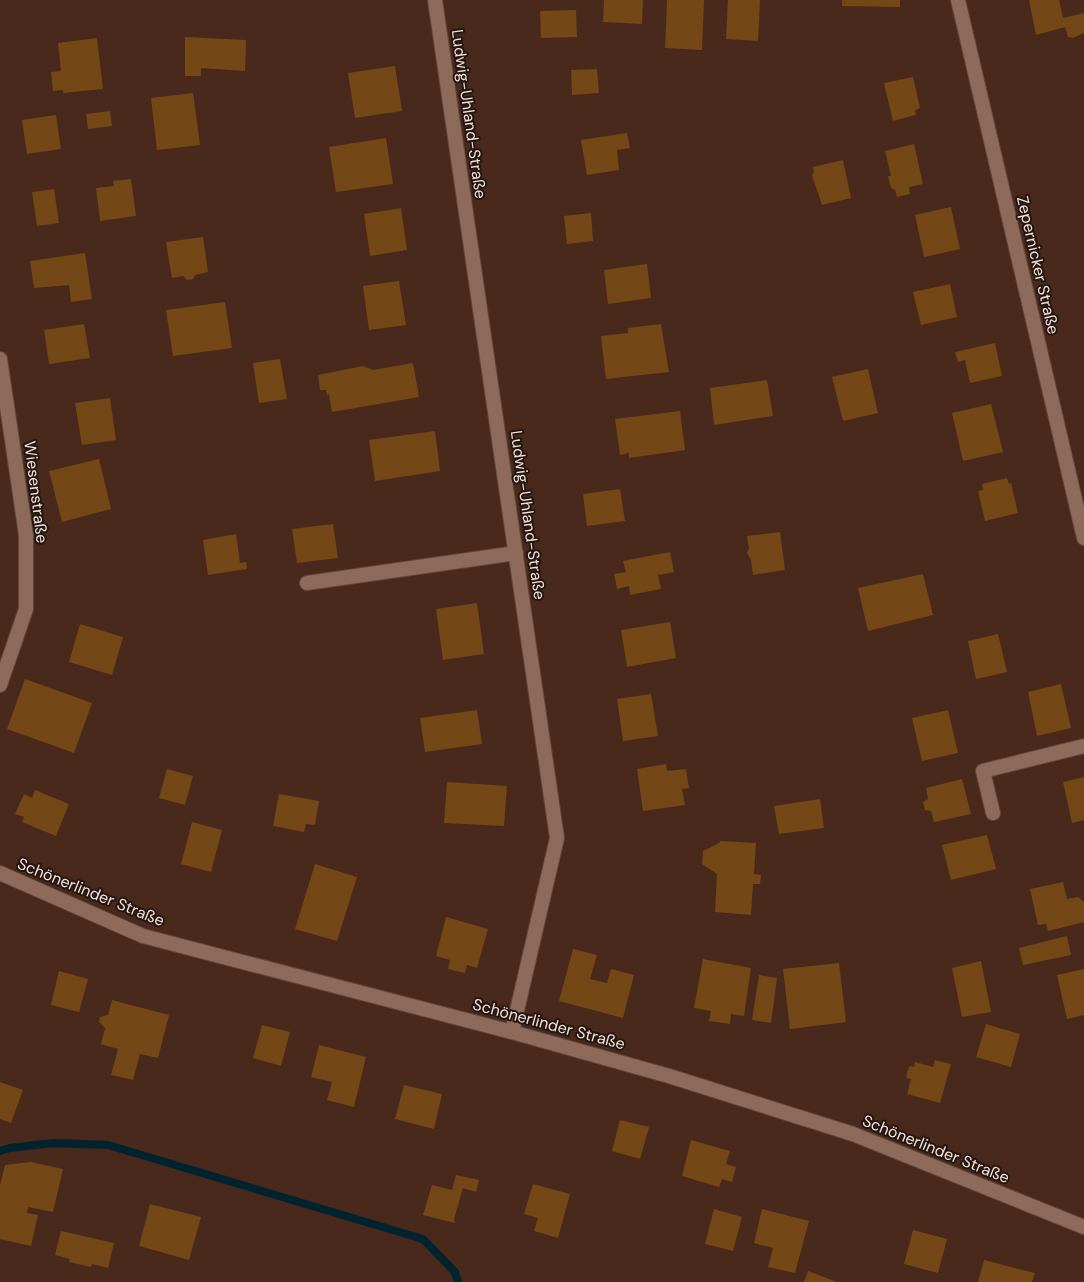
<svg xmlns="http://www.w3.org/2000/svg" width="1084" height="1282" font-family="'DM Sans',sans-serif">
  <rect width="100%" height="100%" fill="#48291c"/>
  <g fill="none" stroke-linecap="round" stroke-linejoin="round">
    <!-- stream -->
    <polyline stroke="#01232e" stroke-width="8" points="0,1151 10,1148 53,1143 108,1145 423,1239 455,1272 458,1282"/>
  </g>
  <!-- building -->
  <g fill="#744716">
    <polygon points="604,0 643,0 642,24 603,22"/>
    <polygon points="667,0 704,0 702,50 665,48"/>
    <polygon points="728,0 760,0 758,41 726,39"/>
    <polygon points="842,0 900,0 900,7 842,6"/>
    <polygon points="1029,0 1059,0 1063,18 1084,13 1084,33 1073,38 1068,37 1065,27 1036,35"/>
    <polygon points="576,10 577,37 541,38 540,11"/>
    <polygon points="185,37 246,40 245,71 201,68 201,76 185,76"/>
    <polygon points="97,38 103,89 63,93 63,90 53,91 51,72 61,71 58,43"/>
    <polygon points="395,66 402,111 355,118 348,73"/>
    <polygon points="597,69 599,93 572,95 571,70"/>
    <polygon points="913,77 920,108 915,110 916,115 893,121 884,83"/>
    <polygon points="193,93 200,145 157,150 151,98"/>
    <polygon points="110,111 112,126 88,129 86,114"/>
    <polygon points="56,115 61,149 27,154 22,120"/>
    <polygon points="627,133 630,148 617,150 619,170 587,175 581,140"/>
    <polygon points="386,138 393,184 336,192 329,147"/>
    <polygon points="914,144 923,184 909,187 910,194 897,197 895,190 891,188 888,176 891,176 885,151"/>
    <polygon points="843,160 851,198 822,205 812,175 814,172 813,167"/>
    <polygon points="131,179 136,216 100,221 96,188 114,186 113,181"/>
    <polygon points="54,189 59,223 37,226 32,192"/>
    <polygon points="951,207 960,249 924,257 915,215"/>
    <polygon points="401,208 407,250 370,256 364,214"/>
    <polygon points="591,213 593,241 567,244 564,216"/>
    <polygon points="203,237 208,272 195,275 193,279 187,280 183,276 172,278 166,242"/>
    <polygon points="85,253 92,299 71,302 69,285 34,288 30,261"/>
    <polygon points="647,264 651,298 608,304 604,270"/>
    <polygon points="399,281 406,325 369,330 363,286"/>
    <polygon points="950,284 957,317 921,325 913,292"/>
    <polygon points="225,302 232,348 173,356 166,310"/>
    <polygon points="84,324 90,358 49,364 44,330"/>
    <polygon points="661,324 669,372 606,379 601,336 628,333 628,328"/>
    <polygon points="995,343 1002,376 970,383 965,360 958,362 955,352"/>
    <polygon points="280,359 287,399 259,403 253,363"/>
    <polygon points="413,363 419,397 332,412 329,394 327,395 326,390 320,390 318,375 363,366 373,370"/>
    <polygon points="868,369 878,413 843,421 832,377"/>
    <polygon points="767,380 773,416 714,425 710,388"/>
    <polygon points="110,398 116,440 82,445 75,403"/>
    <polygon points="991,404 1003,452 963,461 952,413"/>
    <polygon points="680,411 685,450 629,458 629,453 620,455 615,419"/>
    <polygon points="435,431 440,471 375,481 369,440"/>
    <polygon points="99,459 111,509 62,522 49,471"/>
    <polygon points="1007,478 1009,484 1011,483 1018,513 985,521 978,491 983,490 982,484"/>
    <polygon points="620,489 625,521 587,526 583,494"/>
    <polygon points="333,524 338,558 297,563 292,529"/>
    <polygon points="780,532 785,570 753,575 751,560 747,553 749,549 747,536"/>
    <polygon points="236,534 240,563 246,562 247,569 208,575 203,540"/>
    <polygon points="670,552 674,572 658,575 661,589 630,595 629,586 617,589 614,574 626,572 623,561"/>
    <polygon points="923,574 933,615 868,631 858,588"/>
    <polygon points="477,603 484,654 443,660 436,609"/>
    <polygon points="670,622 676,658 627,667 621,630"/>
    <polygon points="80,624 123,637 112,675 69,662"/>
    <polygon points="998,634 1007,672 976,679 968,641"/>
    <polygon points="25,679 92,703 74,753 7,729"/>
    <polygon points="1061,684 1071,728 1037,736 1028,692"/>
    <polygon points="651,694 658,736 623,741 617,699"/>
    <polygon points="477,710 482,744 425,752 420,718"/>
    <polygon points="948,710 958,753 922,761 912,718"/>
    <polygon points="666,764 667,771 686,769 689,788 682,789 685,805 643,811 637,769"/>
    <polygon points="167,769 193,776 185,805 159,798"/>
    <polygon points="1084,777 1084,820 1072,823 1063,782"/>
    <polygon points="962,779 971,814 934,822 931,811 925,810 923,802 928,799 926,788"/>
    <polygon points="447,782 507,786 504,826 444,823"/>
    <polygon points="35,790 69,804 56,836 22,822 24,817 15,814 24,794 32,798"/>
    <polygon points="279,794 319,801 315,825 306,824 304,832 273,826"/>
    <polygon points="820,799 824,828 779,834 774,806"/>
    <polygon points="192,822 222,830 211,872 181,864"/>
    <polygon points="987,835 996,869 951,880 942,845"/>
    <polygon points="720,841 756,843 754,874 761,875 760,884 753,884 751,915 715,912 717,874 702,864 703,851 719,843"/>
    <polygon points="315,864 357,877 337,941 295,929"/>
    <polygon points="1063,882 1067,899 1078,897 1084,902 1084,922 1048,931 1046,924 1038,925 1030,889"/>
    <polygon points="446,917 488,929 477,968 467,965 465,973 448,969 450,960 436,956"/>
    <polygon points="1067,936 1071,955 1023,965 1019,948"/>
    <polygon points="573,949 597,955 590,979 607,983 611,969 634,975 623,1018 559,1001"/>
    <polygon points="703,959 751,968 744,1016 731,1014 730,1024 709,1021 711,1011 694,1008"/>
    <polygon points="981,961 991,1012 962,1017 952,968"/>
    <polygon points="839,963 846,1022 790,1029 783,969"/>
    <polygon points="1084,969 1084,1015 1067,1019 1057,975"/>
    <polygon points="59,971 88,979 79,1012 51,1005"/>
    <polygon points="759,975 777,978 771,1023 752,1020"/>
    <polygon points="112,1000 169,1015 158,1058 140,1054 133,1080 111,1075 118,1049 101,1044 105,1028 99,1022 100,1017 108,1015"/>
    <polygon points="986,1024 1020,1034 1011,1067 976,1057"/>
    <polygon points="262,1025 290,1032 281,1066 253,1058"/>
    <polygon points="319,1045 366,1057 354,1107 327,1100 332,1082 311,1077"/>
    <polygon points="935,1060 951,1064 940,1103 907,1094 911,1079 906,1078 909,1066 914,1067 915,1062 933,1067"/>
    <polygon points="0,1082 23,1090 11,1123 0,1119"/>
    <polygon points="404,1085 442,1094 434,1129 395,1119"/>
    <polygon points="620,1120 649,1127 640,1159 612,1151"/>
    <polygon points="691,1140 730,1151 726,1164 736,1167 732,1182 722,1179 719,1187 682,1176"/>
    <polygon points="31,1162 63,1169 53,1212 28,1207 27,1213 38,1215 31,1246 0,1239 0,1185 5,1165"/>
    <polygon points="456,1175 479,1180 476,1192 463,1188 454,1219 455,1223 423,1215 432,1185 452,1190"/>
    <polygon points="533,1184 570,1194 558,1238 534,1231 538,1218 524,1214"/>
    <polygon points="150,1204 201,1217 189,1260 139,1246"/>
    <polygon points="714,1209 742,1217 733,1251 705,1244"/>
    <polygon points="762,1209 809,1221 795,1273 768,1267 773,1248 754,1243"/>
    <polygon points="913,1230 947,1239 938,1273 904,1264"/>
    <polygon points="61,1231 114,1243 108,1268 92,1264 91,1267 69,1262 70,1259 55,1255"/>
    <polygon points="984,1260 1035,1273 1032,1282 978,1282"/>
    <polygon points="808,1271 837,1282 804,1282"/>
  </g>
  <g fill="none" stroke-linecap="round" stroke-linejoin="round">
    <defs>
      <g id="service">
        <polyline points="307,583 516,553"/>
        <polyline points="993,813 983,771 1084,746"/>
      </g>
      <g id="minor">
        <polyline points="435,0 557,838 512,1032"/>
        <polyline points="958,0 1084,538"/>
        <polyline points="0,359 26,535 26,609 0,685"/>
        <polyline points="0,873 143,936 512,1032 669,1076 853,1134 1084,1227"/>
      </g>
    </defs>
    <!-- service casing -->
    <use href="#service" stroke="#61473c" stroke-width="16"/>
    <!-- minor casing -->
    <use href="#minor" stroke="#61473c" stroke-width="16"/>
    <!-- service -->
    <use href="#service" stroke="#8e6a5b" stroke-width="14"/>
    <!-- minor -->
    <use href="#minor" stroke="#8e6a5b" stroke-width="14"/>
  </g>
  <g text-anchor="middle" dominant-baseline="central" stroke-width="4" stroke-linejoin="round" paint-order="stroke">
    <!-- street labels -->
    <g font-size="16" fill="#f5e1d8" stroke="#241610">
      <text transform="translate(469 114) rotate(82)">Ludwig-Uhland-Straße</text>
      <text transform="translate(1038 265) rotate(77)">Zepernicker Straße</text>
      <text transform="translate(36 492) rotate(83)">Wiesenstraße</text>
      <text transform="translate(528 515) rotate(82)">Ludwig-Uhland-Straße</text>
      <text transform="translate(91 892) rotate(22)">Schönerlinder Straße</text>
      <text transform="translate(549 1024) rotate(15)">Schönerlinder Straße</text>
      <text transform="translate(936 1149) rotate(22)">Schönerlinder Straße</text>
    </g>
  </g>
</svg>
